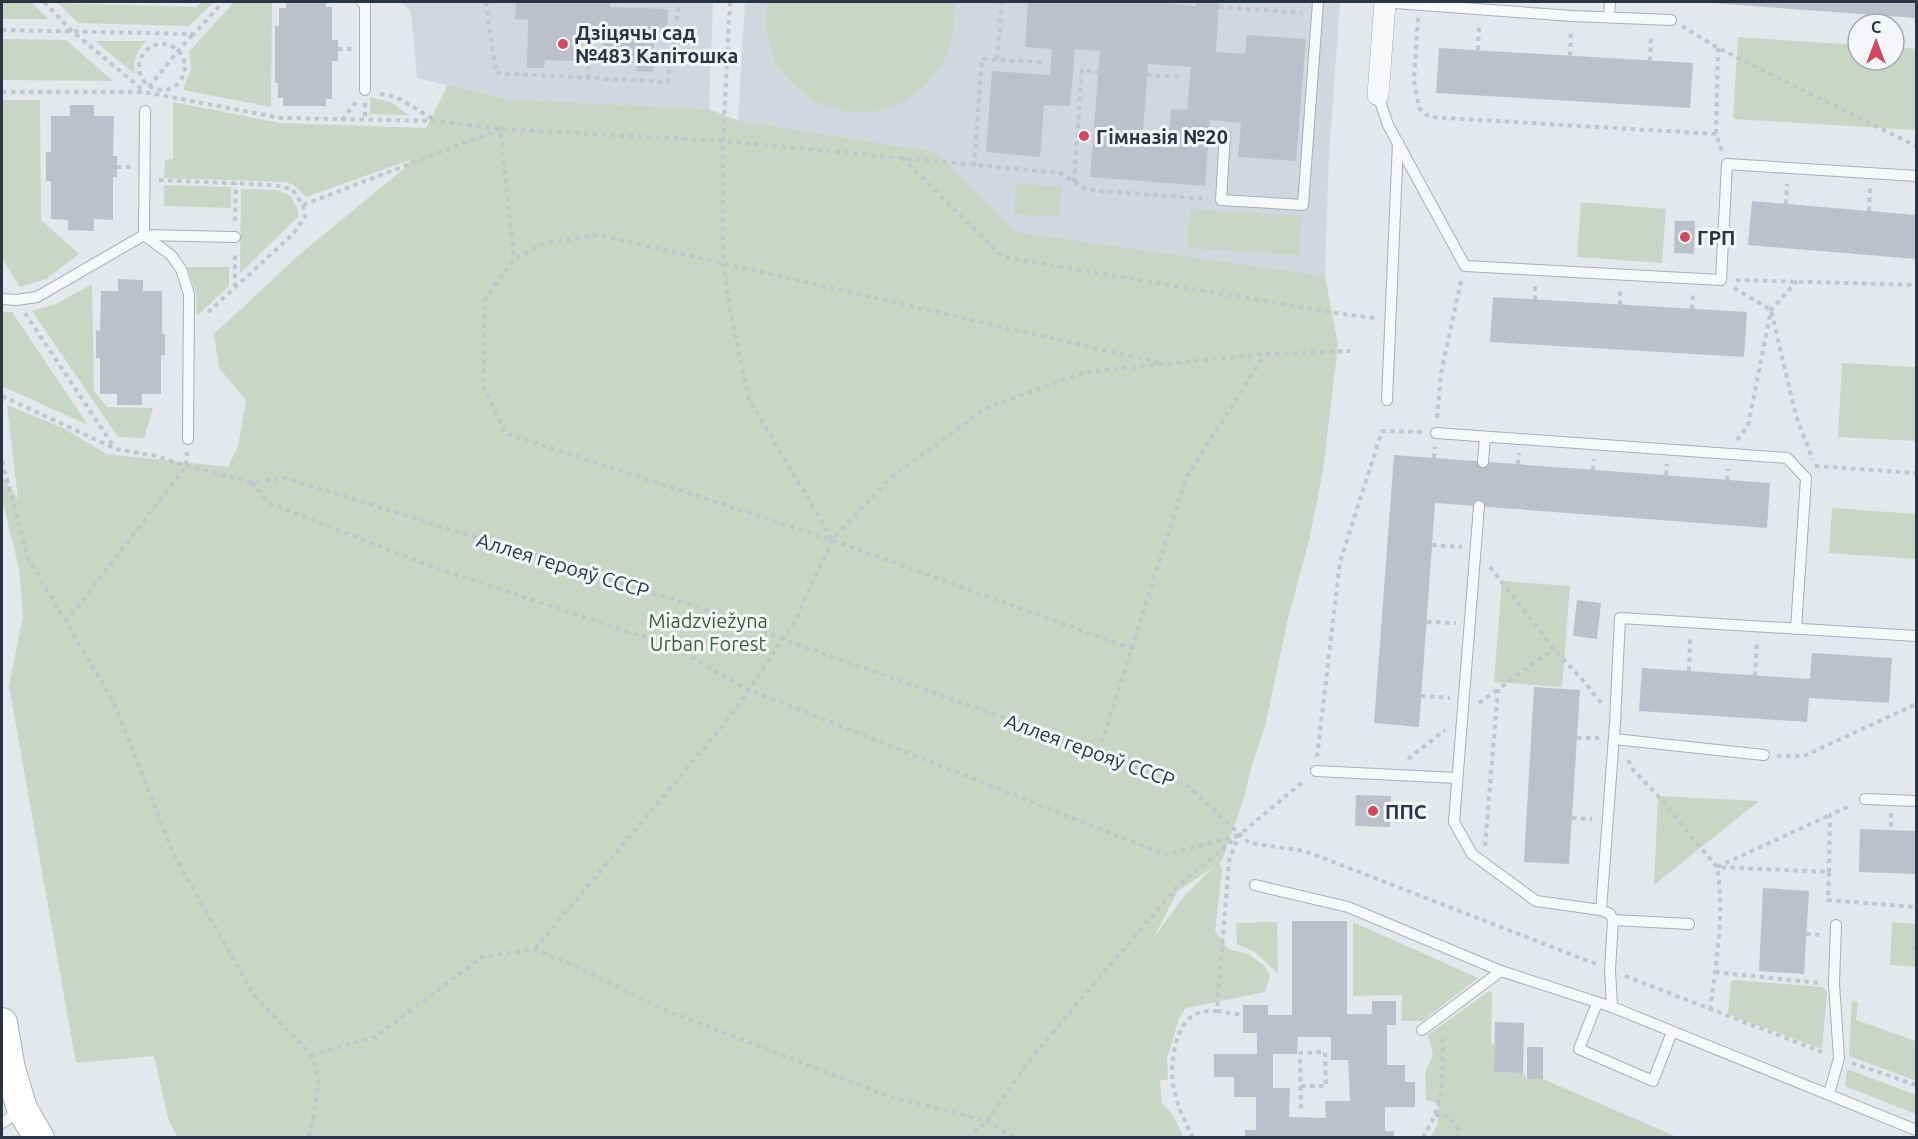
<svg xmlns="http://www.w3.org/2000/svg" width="1918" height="1139" font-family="Ubuntu,sans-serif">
  <rect width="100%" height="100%" fill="#e4e7ec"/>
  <!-- built -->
  <g fill="#d2d6de">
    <polygon points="401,2 713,2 709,109 506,99 417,78 411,11"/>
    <polygon points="745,2 1340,2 1329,154 1325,276 1017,232 937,152 738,121"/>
  </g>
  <!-- green -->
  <g fill="#c9d6c5" fill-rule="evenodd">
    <polygon points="2,2 31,2 49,19 2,19"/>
    <polygon points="201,2 214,2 189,26 78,23 58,3 197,7"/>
    <polygon points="234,2 272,2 271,107 183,90 191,69 189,52"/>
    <path d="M767 2H955C954 20 953 43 944 60 913 116 846 130 797 88 786 79 775 66 771 51 766 35 765 19 767 2Z"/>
    <polygon points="1738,37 1858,45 1858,60 1894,60 1894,47 1916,49 1916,130 1733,119"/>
    <polygon points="2,39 66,40 113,81 2,80"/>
    <path d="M95 41H146C136 51 133 60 135 74Z"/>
    <path d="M448 85 506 99 709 109 739 121 937 152 1017 232 1325 276 1338 345 1323 471 1309 541 1288 618 1265 727 1251 769 1243 801 1222 861 1219 863 1222 869 1215 932 1229 949 1248 954 1265 966 1270 976 1265 992 1186 1008 1179 1018 1167 1059 1168 1079 1160 1081 1162 1103 1172 1114 1184 1137H177L168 1118 154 1056 76 1063 9 686 23 616 19 568 2 500V476L18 499 7 405 63 428 107 454 228 467 238 446 246 400 219 368 214 334 299 255 407 166 410 160 306 197 296 187 287 182 164 178 165 160 173 159V102L280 123 426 128ZM1215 866 1185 895 1154 937 1178 891Z"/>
    <polygon points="370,97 393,103 408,115 370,114"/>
    <polygon points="2,100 40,100 41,220 79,254 46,279 20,287 2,258"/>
    <polygon points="1016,184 1062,187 1059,217 1014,214"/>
    <polygon points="164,185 231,187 231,208 164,206"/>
    <polygon points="241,189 277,190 290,195 298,210 298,217 240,273"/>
    <polygon points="1581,202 1666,209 1662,263 1577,257"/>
    <polygon points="1190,209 1302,216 1299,255 1187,248"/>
    <polygon points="187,267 229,267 229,286 197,316 196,293"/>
    <polygon points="92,284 94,391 107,407 153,408 144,438 118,437 32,311 56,304"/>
    <polygon points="2,312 12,312 88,425 2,386"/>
    <polygon points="1842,363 1916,367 1916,441 1838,437"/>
    <polygon points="1832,508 1916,514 1916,559 1829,553"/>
    <polygon points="1502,581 1570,586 1562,687 1494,682"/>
    <polygon points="1658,796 1759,801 1654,885"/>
    <polygon points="1277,922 1278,974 1255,952 1237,944 1236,923"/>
    <polygon points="1353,922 1478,978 1422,1021 1401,1021 1402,995 1353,996"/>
    <polygon points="1892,922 1916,924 1916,967 1890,965"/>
    <polygon points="1734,980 1823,987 1827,992 1822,1049 1732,1016 1728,1012 1731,982"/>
    <polygon points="1489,991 1492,993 1492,997 1491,1043 1494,1045 1494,1072 1523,1073 1527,1079 1543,1079 1677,1137 1430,1137 1437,1126 1439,1103 1426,1100 1425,1073 1433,1054 1428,1035"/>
    <polygon points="1852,1000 1858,1002 1856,1020 1916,1041 1916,1081 1849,1056"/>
    <polygon points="1847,1069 1916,1095 1916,1114 1845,1086"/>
  </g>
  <!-- building -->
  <g fill="#bbc0ca" fill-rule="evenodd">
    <polygon points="286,2 326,2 326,7 332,7 332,40 338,40 338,61 332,61 332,99 326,99 326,106 283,106 283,98 278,98 278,83 275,83 275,26 279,26 279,8 286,8"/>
    <polygon points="516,2 610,2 610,7 668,9 667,28 655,27 653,72 636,71 637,63 602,62 604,28 577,27 576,61 545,60 544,68 527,68 528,20 515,19"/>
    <path d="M1028 2 1103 3V2H1153L1196 6V2H1219L1216 52 1245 54 1247 35 1306 39 1296 161 1238 157 1241 123 1210 120 1205 186 1090 177 1100 51 1075 49 1070 106 1044 105 1040 157 986 152 992 71 1050 75 1052 49 1025 47ZM1148 64 1191 67 1187 110 1171 109 1169 134 1143 131Z"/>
    <polygon points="1711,2 1916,2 1916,18 1711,3"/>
    <polygon points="1439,48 1693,63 1690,108 1436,93"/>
    <polygon points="70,105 94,105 94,116 114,116 113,156 117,156 117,177 113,177 113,220 94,219 94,231 68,230 68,220 51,219 51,181 46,181 46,152 51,152 51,116 70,116"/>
    <polygon points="1752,201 1916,215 1916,259 1748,245"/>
    <polygon points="1675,221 1695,221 1694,254 1674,253"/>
    <polygon points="118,279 143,280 143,291 162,291 162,334 165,334 165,355 161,355 161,394 142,394 142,405 117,405 117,394 100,394 100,358 96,358 96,330 100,331 101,291 118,291"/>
    <polygon points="1493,297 1747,312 1744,357 1490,342"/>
    <polygon points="1394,455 1770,483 1767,528 1435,503 1419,727 1374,723"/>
    <polygon points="1577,600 1601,603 1597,639 1573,636"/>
    <polygon points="1812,653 1892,658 1889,703 1809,698 1807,722 1639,711 1642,668 1810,679"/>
    <polygon points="1534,687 1580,690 1569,864 1524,862"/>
    <polygon points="1356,795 1391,796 1390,827 1355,826"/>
    <polygon points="1860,829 1916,831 1916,874 1859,872"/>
    <polygon points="1763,888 1809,891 1804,974 1759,971"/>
    <path d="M1292 921H1347V1014H1372V1001H1396V1025H1387V1065H1405V1082H1415V1107H1385V1131H1394V1138H1245V1130H1256V1097H1234V1077H1214V1054H1257V1033H1243V1005H1268V1015H1292ZM1298 1037H1331V1060H1348L1350 1101H1325L1326 1118 1289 1117 1290 1088H1273V1054H1297Z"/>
    <polygon points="1495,1022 1524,1023 1523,1073 1494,1072"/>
    <rect x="1527" y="1047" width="16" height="32"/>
  </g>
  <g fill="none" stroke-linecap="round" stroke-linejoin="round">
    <defs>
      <g id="service">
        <polyline points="362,2 365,5 365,90"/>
        <polyline points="1381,2 1572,16 1671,20"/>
        <polyline points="1609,16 1610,2"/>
        <polyline points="1378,95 1388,125 1465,266 1721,280 1727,164 1916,176"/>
        <polyline points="145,111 144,235 171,255 181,269 189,294 188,439"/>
        <polyline points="1225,134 1221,200 1303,205 1318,2"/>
        <polyline points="2,299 16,300 37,297 144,235 235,237"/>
        <polyline points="1387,400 1398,142"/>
        <polyline points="1436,433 1787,458 1806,478 1796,629"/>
        <polyline points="1483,462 1485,437"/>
        <polyline points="1479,506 1454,822 1472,854 1536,901 1601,910"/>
        <polyline points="1614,739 1764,755"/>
        <polyline points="1316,771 1457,778"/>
        <polyline points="1865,799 1916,801"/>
        <polyline points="1255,885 1348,907 1501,971 1612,1007 1916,1130"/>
        <polyline points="1613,920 1689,924"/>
        <polyline points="1597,1003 1579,1049 1653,1081 1672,1032"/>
        <polyline points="1612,1007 1610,970 1613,920 1610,914 1601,910 1615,723 1620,618 1916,636"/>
        <polyline points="1422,1030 1501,971"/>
        <polyline points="1829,1094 1839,1058 1834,984 1836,925"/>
        <polyline points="2,1123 22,1110"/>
      </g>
      <polyline id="minor" points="1378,95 1385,2"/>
      <polyline id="secondary" points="2,1023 10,1069 22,1109 39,1138"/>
    </defs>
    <!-- service casing -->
    <use href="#service" stroke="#a9aeb7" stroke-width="12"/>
    <!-- minor casing -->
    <use href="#minor" stroke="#a9aeb7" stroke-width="22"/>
    <!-- secondary casing -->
    <use href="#secondary" stroke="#a9aeb7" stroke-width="32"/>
    <!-- path -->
    <g stroke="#c2c5cb" stroke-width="4" stroke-dasharray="4.5 4.5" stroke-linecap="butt">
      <polyline points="44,2 72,31 144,91"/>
      <polyline points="486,2 496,73 668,82 679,2"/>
      <polyline points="730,2 723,141 723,263 732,320 749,399 832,539"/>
      <polyline points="1219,7 1302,13"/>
      <polyline points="1418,18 1414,80 1419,108 1429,117 1716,134"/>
      <polyline points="1682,26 1718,48 1916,146"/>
      <polyline points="2,30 194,34 223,2"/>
      <circle cx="162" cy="67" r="23"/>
      <polyline points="1718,48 1716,134 1722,151"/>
      <polyline points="338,49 352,49"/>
      <polyline points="1478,50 1479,24"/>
      <polyline points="1570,56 1571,30"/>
      <polyline points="997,59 1002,2"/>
      <polyline points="1650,61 1651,34"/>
      <polyline points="1147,75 1183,77"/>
      <polyline points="588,78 590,27"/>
      <polyline points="149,87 178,51 194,33"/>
      <polyline points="2,92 144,92 281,118 437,121 500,129 723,141 1060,173 1087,190 1208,199"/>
      <polyline points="380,94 396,97 435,120"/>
      <polyline points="365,103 365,121"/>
      <polyline points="342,120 356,102"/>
      <polyline points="902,158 1003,257 1342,314 1377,318"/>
      <polyline points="974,166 982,59 1041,62"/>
      <polyline points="117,167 131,167"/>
      <polyline points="159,180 273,185 292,189 303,205 305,217 293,234 205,315"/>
      <polyline points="1074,182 1082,70 1098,72"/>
      <polyline points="1786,204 1787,184"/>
      <polyline points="303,205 500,129 514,259"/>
      <polyline points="1869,211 1870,188"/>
      <polyline points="235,221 236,183"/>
      <polyline points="1736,280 1916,285"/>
      <polyline points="235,287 235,253"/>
      <polyline points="1734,288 1771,310 1796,416 1813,460"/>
      <polyline points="1535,300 1535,285"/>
      <polyline points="1620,305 1620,290"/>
      <polyline points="1692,309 1693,292"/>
      <polyline points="25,313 114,447"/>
      <polyline points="2,396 116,449 156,456 186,466 252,482 286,478 721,614 782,639 1099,751 1189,787 1249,843 1305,851 1596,964"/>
      <polyline points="1437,418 1441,373 1461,281"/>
      <polyline points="1737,440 1748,426 1771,310 1797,281"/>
      <polyline points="1434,458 1435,447"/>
      <polyline points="2,461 28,558 114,703 174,855 254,995 311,1055 319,1078 314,1114 308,1138"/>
      <polyline points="1518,464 1519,453"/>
      <polyline points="1815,466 1916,473"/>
      <polyline points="1593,470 1594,459"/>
      <polyline points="1666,475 1667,464"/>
      <polyline points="1727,480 1728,469"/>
      <polyline points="252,482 269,503 425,564 674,647 747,689 1166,855 1239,835"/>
      <polyline points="1432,545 1462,547"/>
      <polyline points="1490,567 1554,649 1587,685 1601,703"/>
      <polyline points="66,622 186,466 187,452"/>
      <polyline points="1427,622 1456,623"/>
      <polyline points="1133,649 832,540 505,433 483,386 485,299 514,259 546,243 598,235 1164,364"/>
      <polyline points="1689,671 1690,636"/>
      <polyline points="1755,676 1757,640"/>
      <polyline points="1421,696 1450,698"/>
      <polyline points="1479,703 1497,690"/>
      <polyline points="1577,738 1599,738"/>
      <polyline points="1099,751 1186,478 1264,355"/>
      <polyline points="1777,756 1804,756 1916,704"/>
      <polyline points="1317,757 1340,562 1382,431 1422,432"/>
      <polyline points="1408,759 1445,730"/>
      <polyline points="1628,760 1634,771 1658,796 1717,867 1829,872 1828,900 1916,907"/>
      <polyline points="1891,813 1891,830"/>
      <polyline points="1572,818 1592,819"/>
      <polyline points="1485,846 1498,689 1554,649"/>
      <polyline points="1829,872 1830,815 1852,805"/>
      <polyline points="1806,934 1821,935"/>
      <polyline points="1912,947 1916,948"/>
      <polyline points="535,949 731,716 795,621 832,540 889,479 986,408 1085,372 1265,354 1350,351"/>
      <polyline points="1715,972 1818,983"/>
      <polyline points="1625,976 1822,1052"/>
      <path d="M1710 1010C1716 965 1725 912 1717 867L1830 815"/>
      <polyline points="1217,1011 1242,1015"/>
      <polyline points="311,1055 375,1037 482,957 535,949 584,970 660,1008 888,1096 987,1121 1015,1138"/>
      <polyline points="1852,1063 1916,1085"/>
      <polyline points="1301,1086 1326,1086 1325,1052 1300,1053 1301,1113"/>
      <polyline points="1435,1115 1449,1116 1459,1130 1458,1138"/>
      <polyline points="967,1138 987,1121 1031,1058 1177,887 1305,780"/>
      <path d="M1193 1138C1185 1122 1177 1106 1174 1089 1169 1069 1174 1031 1190 1018 1198 1011 1207 1011 1217 1011L1229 861 1239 835"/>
      <polyline points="1423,1138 1435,1115 1442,1091 1443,1034"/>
    </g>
    <!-- service -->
    <use href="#service" stroke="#f7f8fa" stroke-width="10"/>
    <!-- minor -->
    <use href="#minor" stroke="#f7f8fa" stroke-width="21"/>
    <!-- secondary -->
    <use href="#secondary" stroke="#fff" stroke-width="30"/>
  </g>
  <!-- markers -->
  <g fill="#d1495b" stroke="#f4f6f9" stroke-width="2">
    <circle cx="563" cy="44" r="6"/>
    <circle cx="1084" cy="136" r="6"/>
    <circle cx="1685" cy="237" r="6"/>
    <circle cx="1373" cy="811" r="6"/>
  </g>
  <g text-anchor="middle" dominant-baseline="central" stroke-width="6" stroke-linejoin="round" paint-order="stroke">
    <!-- poi labels -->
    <g font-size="20" font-weight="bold" fill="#2b3445" stroke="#f4f6f9" text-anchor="start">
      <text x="575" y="32">Дзіцячы сад<tspan x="575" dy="23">№483 Капітошка</tspan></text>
      <text x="1096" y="136">Гімназія №20</text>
      <text x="1697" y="237">ГРП</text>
      <text x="1385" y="811">ППС</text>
    </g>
    <!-- street labels -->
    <g font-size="20" fill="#2b3445" stroke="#f4f6f9">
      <text transform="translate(563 565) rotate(17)">Аллея герояў СССР</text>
      <text transform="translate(1090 750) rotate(20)">Аллея герояў СССР</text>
    </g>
    <!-- park labels -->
    <g font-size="20" fill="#3f6138" stroke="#f4f6f9">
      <text x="708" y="620">Miadzviežyna<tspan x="708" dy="23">Urban Forest</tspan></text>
    </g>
  </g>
  <!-- border -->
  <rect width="1918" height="1139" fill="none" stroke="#2b3445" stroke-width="6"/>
  <!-- north arrow -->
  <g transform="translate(1876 42)"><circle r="28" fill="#f4f6f9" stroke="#a4a8b1" stroke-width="1.5"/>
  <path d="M0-4.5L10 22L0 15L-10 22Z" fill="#d1495b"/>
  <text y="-9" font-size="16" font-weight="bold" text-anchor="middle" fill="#2b3445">С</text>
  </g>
</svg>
